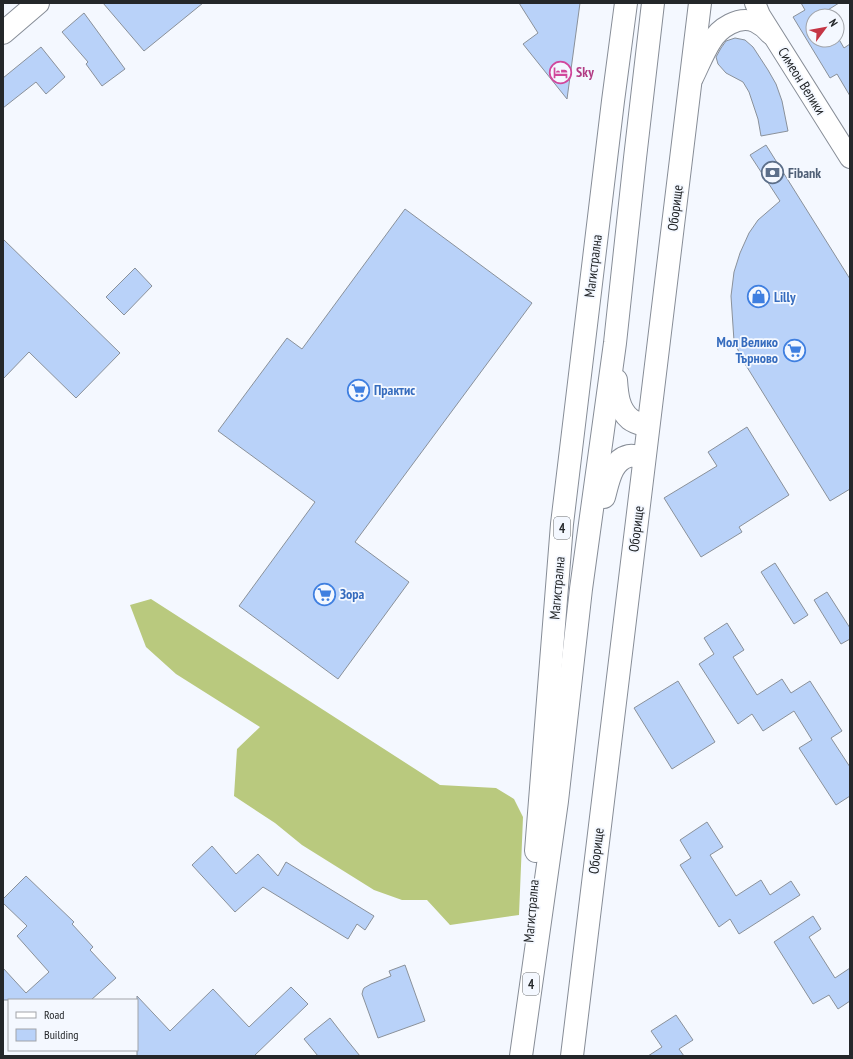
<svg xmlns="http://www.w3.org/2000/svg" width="853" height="1059" font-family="'PT Sans Narrow',sans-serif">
  <rect width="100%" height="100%" fill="#f4f8ff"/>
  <!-- forest -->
  <polygon fill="#b9c97e" points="151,599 440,785 496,788 514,799 523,817 519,915 450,925 427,900 402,900 374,890 302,845 275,823 234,796 237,749 260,727 176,674 146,647 130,605"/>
  <!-- building -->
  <g fill="#b9d2f9" stroke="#8a919a">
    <polygon points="103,3 203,3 144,51"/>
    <polygon points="519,3 580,3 567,99 523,44 538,33"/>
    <polygon points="801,3 839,3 823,13 825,16 813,16 813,40 837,40 837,36 844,48 850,44 850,96 837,74 830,78 793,17 805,10"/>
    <polygon points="84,13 125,69 102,86 86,64 88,62 62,32"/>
    <polygon points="735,38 745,40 753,47 768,70 776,84 782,101 788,131 761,136 758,119 749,92 743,82 726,73 718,64 716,57 721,48 726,41"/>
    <polygon points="41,47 65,77 46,94 36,82 3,108 3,78"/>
    <polygon points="766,145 850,279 850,489 830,501 742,359 734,341 731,296 734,272 740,253 749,233 758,220 780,201 750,155"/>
    <polygon points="405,209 532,303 355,542 409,582 338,679 239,606 315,502 218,431 287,338 302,349"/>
    <polygon points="3,239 120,353 76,398 29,352 3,379"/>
    <polygon points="135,268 152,286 124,315 106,297"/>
    <polygon points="747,427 789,495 739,527 742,532 701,557 664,498 717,466 708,452"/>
    <polygon points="775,563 808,615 794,624 761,572"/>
    <polygon points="827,592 850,628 850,639 841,644 814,600"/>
    <polygon points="727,623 744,650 733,657 757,695 782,679 791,693 810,681 842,731 831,738 850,767 850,796 836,805 799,748 812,740 794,711 763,731 752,714 738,724 699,664 714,654 704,638"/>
    <polygon points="678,681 715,742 672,769 634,708"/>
    <polygon points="707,822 723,847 710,855 736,896 761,880 770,895 791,881 800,895 739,934 730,919 719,927 680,865 691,858 680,840"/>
    <polygon points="212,846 236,874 258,854 278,876 286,862 374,916 365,930 357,924 348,939 263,887 235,912 192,865"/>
    <polygon points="26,876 74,922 72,924 93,947 90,950 116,978 91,1000 3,1000 3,968 26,993 49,972 17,936 27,926 3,903 3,899"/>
    <polygon points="813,916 821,929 809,937 835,978 850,968 850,1001 838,1009 829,995 813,1004 774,942"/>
    <polygon points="405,965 425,1021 378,1038 362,994 363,990 364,988 371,984 391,976 389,971"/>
    <polygon points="291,987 308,1004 254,1056 137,1056 137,996 170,1031 213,989 249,1027"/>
    <polygon points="676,1015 693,1040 679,1049 684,1056 648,1056 662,1047 651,1031"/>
    <polygon points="330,1018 347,1040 360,1056 318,1056 304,1039"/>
  </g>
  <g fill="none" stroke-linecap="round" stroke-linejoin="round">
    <defs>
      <g id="minor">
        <polyline points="755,3 760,15 850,158"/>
        <path d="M693 78C699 66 704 53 711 42 719 28 739 15 755 22 761 25 766 29 770 34"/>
      </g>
      <polyline id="tertiary" points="572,1056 700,3"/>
      <polyline id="secondary" points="3,33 38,3"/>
      <g id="primary">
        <path d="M616 380C617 394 618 409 630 419 635 423 642 424 648 426"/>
        <path d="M604 497C608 483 611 460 629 456 634 455 639 457 644 458"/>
        <polyline points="536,851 562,524 613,101 626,3"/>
        <polyline points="521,1056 557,801 581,589 615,343 635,158 653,3"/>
      </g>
    </defs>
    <!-- minor casing -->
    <use href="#minor" stroke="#878d97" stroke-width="22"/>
    <!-- tertiary casing -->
    <use href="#tertiary" stroke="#878d97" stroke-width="24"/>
    <!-- secondary casing -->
    <use href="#secondary" stroke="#878d97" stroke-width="24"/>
    <!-- primary casing -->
    <use href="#primary" stroke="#878d97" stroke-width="24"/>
    <!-- minor -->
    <use href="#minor" stroke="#fff" stroke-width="20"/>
    <!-- tertiary -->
    <use href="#tertiary" stroke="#fff" stroke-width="22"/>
    <!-- secondary -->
    <use href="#secondary" stroke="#fff" stroke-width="22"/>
    <!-- primary -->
    <use href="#primary" stroke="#fff" stroke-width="22"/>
  </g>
  <!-- icons -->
  <defs>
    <symbol id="hotel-ring" viewBox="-11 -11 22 22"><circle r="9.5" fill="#f4f8ff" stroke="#d1479c" stroke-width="1.5"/><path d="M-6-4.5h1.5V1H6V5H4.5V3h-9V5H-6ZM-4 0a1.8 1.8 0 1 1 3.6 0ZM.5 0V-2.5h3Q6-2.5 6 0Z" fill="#d1479c"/></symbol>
    <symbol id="bank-ring" viewBox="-11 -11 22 22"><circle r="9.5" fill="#f4f8ff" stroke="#5c6f8a" stroke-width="1.5"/><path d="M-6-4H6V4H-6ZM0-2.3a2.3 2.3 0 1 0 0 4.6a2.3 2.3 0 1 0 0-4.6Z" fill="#5c6f8a"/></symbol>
    <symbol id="shop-ring" viewBox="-11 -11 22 22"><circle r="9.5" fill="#f4f8ff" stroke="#3f7fe0" stroke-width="1.5"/><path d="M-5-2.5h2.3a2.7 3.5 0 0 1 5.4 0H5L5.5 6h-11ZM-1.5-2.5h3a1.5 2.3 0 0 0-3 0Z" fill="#3f7fe0"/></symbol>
    <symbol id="supermarket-ring" viewBox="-11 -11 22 22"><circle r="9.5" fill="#f4f8ff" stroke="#3f7fe0" stroke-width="1.5"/><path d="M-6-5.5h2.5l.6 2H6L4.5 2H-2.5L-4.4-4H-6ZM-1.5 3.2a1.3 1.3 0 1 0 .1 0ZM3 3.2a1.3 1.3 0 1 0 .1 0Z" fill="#3f7fe0"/></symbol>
  </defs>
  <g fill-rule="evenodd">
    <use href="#hotel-ring" x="548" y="60" width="25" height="25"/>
    <use href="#bank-ring" x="760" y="160" width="25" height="25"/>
    <use href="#shop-ring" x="746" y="284" width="25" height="25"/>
    <use href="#supermarket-ring" x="782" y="338" width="25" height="25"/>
    <use href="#supermarket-ring" x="346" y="378" width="25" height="25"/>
    <use href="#supermarket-ring" x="312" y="582" width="25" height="25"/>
  </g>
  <g text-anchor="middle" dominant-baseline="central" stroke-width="3.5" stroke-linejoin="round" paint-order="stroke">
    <!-- shield labels -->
    <g fill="#f4f8ff" stroke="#62666a" stroke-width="1">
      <rect x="554" y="517" width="16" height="22" rx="3"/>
      <rect x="523" y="973" width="16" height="22" rx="3"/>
    </g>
    <g font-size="13" font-weight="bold" fill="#24272a">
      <text x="562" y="528">4</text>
      <text x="531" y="984">4</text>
    </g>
    <!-- hotel labels -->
    <g font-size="14" font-weight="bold" fill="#b23c85" stroke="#f4f8ff" text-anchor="start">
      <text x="576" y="72">Sky</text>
    </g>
    <!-- street labels -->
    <g font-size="14" fill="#24272a" stroke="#f4f8ff">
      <text transform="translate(802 81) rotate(58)">Симеон Велики</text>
      <text transform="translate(675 208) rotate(-83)">Оборище</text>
      <text transform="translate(593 266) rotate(-83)">Магистрална</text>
      <text transform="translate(636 529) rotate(-83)">Оборище</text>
      <text transform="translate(557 588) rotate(-85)">Магистрална</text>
      <text transform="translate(596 851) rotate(-83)">Оборище</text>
      <text transform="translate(531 911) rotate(-85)">Магистрална</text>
    </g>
    <!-- service labels -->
    <g font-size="14" font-weight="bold" fill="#4e5e75" stroke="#f4f8ff" text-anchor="start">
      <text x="788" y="173">Fibank</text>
    </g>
    <!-- shop labels -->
    <g font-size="14" font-weight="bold" fill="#366cbe" stroke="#f4f8ff" text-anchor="start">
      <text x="774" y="297">Lilly</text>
      <text x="778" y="342" text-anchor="end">Мол Велико<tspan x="778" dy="16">Търново</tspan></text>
      <text x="374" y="390">Практис</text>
      <text x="340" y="594">Зора</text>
    </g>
  </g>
  <!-- border -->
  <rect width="853" height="1059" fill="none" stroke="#24272a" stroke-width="8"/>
  <!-- legend -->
  <rect x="8" y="999" width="130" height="52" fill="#f4f8ff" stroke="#a1a4aa"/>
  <rect x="16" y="1012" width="20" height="6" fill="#ffffff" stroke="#a1a4aa"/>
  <text x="44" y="1019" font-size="12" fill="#24272a">Road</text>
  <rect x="16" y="1029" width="20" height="12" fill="#b9d2f9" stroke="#a1a4aa"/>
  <text x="44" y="1039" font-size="12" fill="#24272a">Building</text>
  <!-- north arrow -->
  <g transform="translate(825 28) rotate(58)"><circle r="19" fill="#f4f8ff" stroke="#a1a4aa"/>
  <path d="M0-3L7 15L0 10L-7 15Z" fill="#c53545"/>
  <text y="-6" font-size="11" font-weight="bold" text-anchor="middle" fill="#24272a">N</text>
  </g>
</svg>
